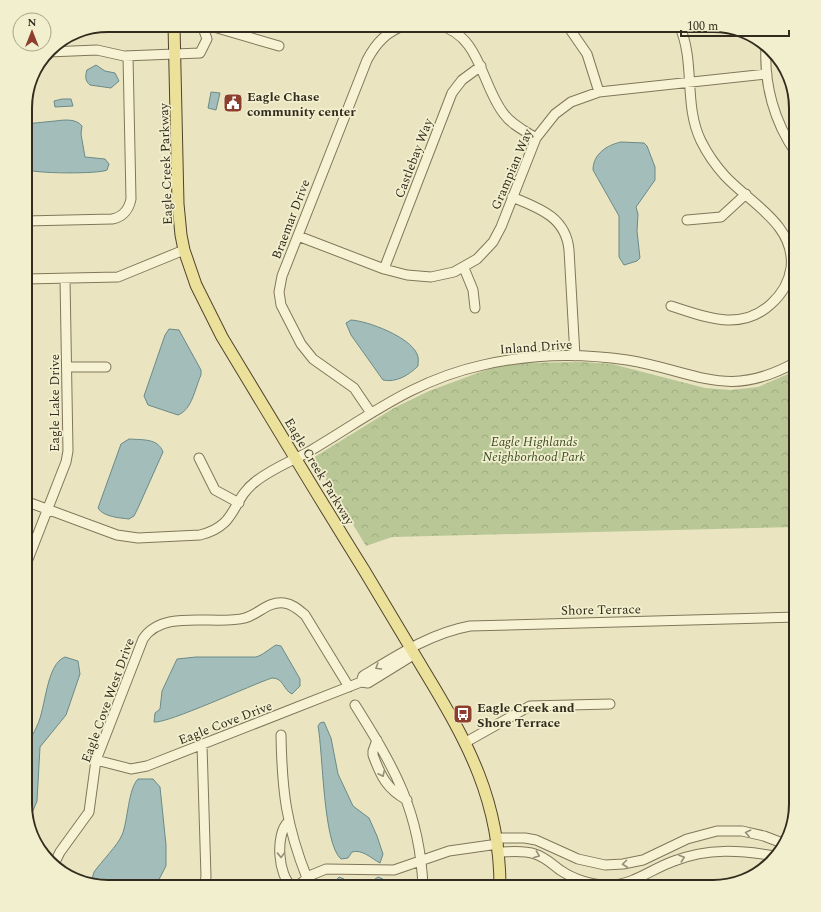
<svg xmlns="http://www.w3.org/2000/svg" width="821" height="912" font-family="Spectral,serif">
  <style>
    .forest { fill: url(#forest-crowns) }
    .water { fill: #a3bdba; stroke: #6b8a88 }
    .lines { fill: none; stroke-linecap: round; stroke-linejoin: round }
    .minor-casing { stroke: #82765a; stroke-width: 11 }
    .major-casing { stroke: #50442e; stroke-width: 13 }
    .minor { stroke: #f6f2d3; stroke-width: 9 }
    .major { stroke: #ece19a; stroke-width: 11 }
    .oneway { stroke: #948e78 }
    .labels { text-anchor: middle; stroke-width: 3.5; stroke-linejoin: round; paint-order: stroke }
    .poi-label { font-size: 13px; font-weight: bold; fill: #332b1d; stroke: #f2efcf; text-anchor: start }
    .street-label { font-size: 13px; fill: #332b1d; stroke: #f2efcf }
    .park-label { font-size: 13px; font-style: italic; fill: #3c4e25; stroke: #f2efcf }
    .rim { fill: none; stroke: #332b1d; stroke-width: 2 }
  </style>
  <defs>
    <pattern id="forest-crowns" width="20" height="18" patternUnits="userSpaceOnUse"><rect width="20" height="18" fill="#b8c795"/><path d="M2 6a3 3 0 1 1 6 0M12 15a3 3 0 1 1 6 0" fill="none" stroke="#9fab80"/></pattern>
  </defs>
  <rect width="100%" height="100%" fill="#eae5c0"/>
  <path class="forest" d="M31 82V117H25V102Z
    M583 362 612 364 705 388 731 390 758 387 795 371 796 527 392 537 366 546 313 458 394 408 429 391 491 368 521 363Z"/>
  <path class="water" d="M96 65 105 71 115 73 119 81 111 88 90 85C85 81 85 76 87 70Z
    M211 92 220 93 216 110 208 108Z
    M62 99H71L73 106 55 107 54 101Z
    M55 121C63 120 76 118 82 126L81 134 85 157 105 159 109 164 107 170C100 174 33 174 25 169V124Z
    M621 142 644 143 647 146 655 167V180L636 207 638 214 637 231 640 258 637 261 624 265 619 257V216L593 170C593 154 607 145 621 142Z
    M351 320C368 321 410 337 417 354 419 357 418 363 418 366 409 375 396 383 383 380L351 335 346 323Z
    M169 329 179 330 201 370V375C195 388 192 410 178 415L148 405 144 396 165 335Z
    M129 439C142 440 158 438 163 452L138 508 134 516 129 519C121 518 103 517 98 508L121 444Z
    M276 645 281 646 300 679V686L292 694C283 690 284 678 272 678 253 684 167 724 154 722L155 713 160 709 162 691 177 659 196 657H256C263 655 269 649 276 645Z
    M65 657 78 661 80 674 66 715 40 747 37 801 30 818C24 802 22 765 26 748 28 740 34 734 37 726 46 708 46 664 65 657Z
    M324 722 331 738 338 774 353 806 369 818 377 836 383 854 380 863C371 858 362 849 352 852L348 858 341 859C323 844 323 752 318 726L320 723Z
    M138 779H153L160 787 166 845V866L155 887H107L93 884 92 879 94 872C101 862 118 845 122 835 128 821 128 789 138 779Z
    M339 877 344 879 347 887H334V882Z
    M378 877 383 879 384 887H369V883Z"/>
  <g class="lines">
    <defs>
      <path id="minor" d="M207 25 279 46
        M438 25C481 35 481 85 504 114 512 125 525 131 536 138
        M567 25 587 54 599 92
        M766 47C764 84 774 122 796 153
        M48 52 97 50 124 56 200 53 207 39 202 25
        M512 197C539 208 566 217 569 250L575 356
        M687 220 721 217 746 194
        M25 221 112 219C123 217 129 209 131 199L128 56
        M298 236 384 269 407 275 431 277 454 272 477 259 493 242 501 227 536 138 555 114 571 102 599 92 767 74
        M464 268 473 290 475 308
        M384 269 452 93 462 80 481 66
        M25 279 118 277 184 250
        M671 306C705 317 741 332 771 304 781 295 789 282 791 268 796 225 750 203 725 176 715 165 707 153 701 141 683 104 696 62 679 25
        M67 367H106
        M371 413 354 388 313 359 301 344 281 305 279 292 282 276 367 60C376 43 387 31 406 25
        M199 458 215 490 239 503
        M25 501 117 535 138 538 200 535C238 526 231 500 255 482 271 469 292 461 310 451 369 416 414 380 483 365 530 354 580 353 627 360 696 371 727 401 796 362
        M25 567 66 462 68 451 65 279
        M361 682 363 676C396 656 431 633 470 626L796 617
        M355 705C394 767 420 811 423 887
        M281 735C282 791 286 825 307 878
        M377 740 373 751V755C381 777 387 789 407 800
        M466 742 530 706 610 704
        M202 745 206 877 204 887
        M96 760 131 769 147 766 361 682 368 683 415 654
        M288 822C275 835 278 875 292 887
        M497 838H525L536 840 578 859 605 865 623 864 643 860 687 839 717 831H742L764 836 785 844
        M499 852C510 852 523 850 535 854 545 857 552 864 560 870 575 880 592 885 609 885 634 885 651 869 674 861 708 848 740 850 775 856
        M54 864 60 852 89 812 96 760 143 639C163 608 215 626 245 618 259 614 268 601 284 603 293 604 299 610 305 615L349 687
        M297 887 309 876 326 869 394 870 449 851 498 844"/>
      <path id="major" d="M174 25 178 204 181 235 184 250 196 285 222 337C269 415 316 493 364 570 384 604 405 638 425 672 468 743 500 801 500 887"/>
    </defs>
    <use href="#minor" class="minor-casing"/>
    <use href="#major" class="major-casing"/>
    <use href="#minor" class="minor"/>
    <use href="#major" class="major"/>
  </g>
  <defs><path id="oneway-chevron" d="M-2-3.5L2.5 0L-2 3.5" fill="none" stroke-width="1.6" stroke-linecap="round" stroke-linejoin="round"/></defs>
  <g class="oneway">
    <use href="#oneway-chevron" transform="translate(378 667) rotate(149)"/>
    <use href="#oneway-chevron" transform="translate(382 774) rotate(64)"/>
    <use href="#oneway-chevron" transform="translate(748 833) rotate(-168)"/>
    <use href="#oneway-chevron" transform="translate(281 855) rotate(88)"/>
    <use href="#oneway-chevron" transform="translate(537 855) rotate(21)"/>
    <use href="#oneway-chevron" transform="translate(682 858) rotate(-19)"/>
    <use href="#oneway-chevron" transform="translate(625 864) rotate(173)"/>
  </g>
  <defs>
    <symbol id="civic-square" viewBox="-11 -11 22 22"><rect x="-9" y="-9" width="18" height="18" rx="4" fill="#8d3f2e" stroke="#f2efcf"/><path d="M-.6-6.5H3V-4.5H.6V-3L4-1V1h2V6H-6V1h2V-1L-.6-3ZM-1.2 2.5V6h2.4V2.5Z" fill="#fff"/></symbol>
    <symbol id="bus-square" viewBox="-11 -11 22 22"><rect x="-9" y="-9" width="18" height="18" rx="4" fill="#8d3f2e" stroke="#f2efcf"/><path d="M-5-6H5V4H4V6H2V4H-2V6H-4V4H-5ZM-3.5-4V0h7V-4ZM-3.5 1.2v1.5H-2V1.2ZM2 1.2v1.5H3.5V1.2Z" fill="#fff"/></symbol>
  </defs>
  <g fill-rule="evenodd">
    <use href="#civic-square" x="222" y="92" width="22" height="22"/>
    <use href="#bus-square" x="452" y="703" width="22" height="22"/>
  </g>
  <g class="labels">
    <g class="poi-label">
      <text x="247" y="101">Eagle Chase<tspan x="247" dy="15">community center</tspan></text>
      <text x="477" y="712">Eagle Creek and<tspan x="477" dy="15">Shore Terrace</tspan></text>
    </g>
    <g class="street-label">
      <text transform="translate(413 158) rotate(-69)" y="5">Castlebay Way</text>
      <text transform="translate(165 164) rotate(-92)" y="5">Eagle Creek Parkway</text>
      <text transform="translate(511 169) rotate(-67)" y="5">Grampian Way</text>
      <text transform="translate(290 219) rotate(-69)" y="5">Braemar Drive</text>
      <text transform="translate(536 346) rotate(-4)" y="5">Inland Drive</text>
      <text transform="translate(54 403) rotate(-90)" y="5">Eagle Lake Drive</text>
      <text transform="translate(320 471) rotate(59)" y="5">Eagle Creek Parkway</text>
      <text transform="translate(601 609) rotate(-1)" y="5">Shore Terrace</text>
      <text transform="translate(107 700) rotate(-70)" y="5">Eagle Cove West Drive</text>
      <text transform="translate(225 722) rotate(-21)" y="5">Eagle Cove Drive</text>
    </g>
    <g class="park-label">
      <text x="534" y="446">Eagle Highlands<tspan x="534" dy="15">Neighborhood Park</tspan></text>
    </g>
  </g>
  <path d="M0 0H821V912H0ZM108 32H713A76 76 0 0 1 789 108V804A76 76 0 0 1 713 880H108A76 76 0 0 1 32 804V108A76 76 0 0 1 108 32Z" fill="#f2efcf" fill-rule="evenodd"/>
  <path class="rim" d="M108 32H713A76 76 0 0 1 789 108V804A76 76 0 0 1 713 880H108A76 76 0 0 1 32 804V108A76 76 0 0 1 108 32Z"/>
  <g transform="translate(32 32)"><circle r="19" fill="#f2efcf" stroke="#a6a188"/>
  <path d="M0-3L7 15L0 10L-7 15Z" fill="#8d3f2e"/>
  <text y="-6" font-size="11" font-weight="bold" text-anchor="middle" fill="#332b1d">N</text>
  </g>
  <path d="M681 30v6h108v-6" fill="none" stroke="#332b1d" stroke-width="2"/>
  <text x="687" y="30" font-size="12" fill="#332b1d" stroke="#f2efcf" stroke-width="3" paint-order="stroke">100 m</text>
</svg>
